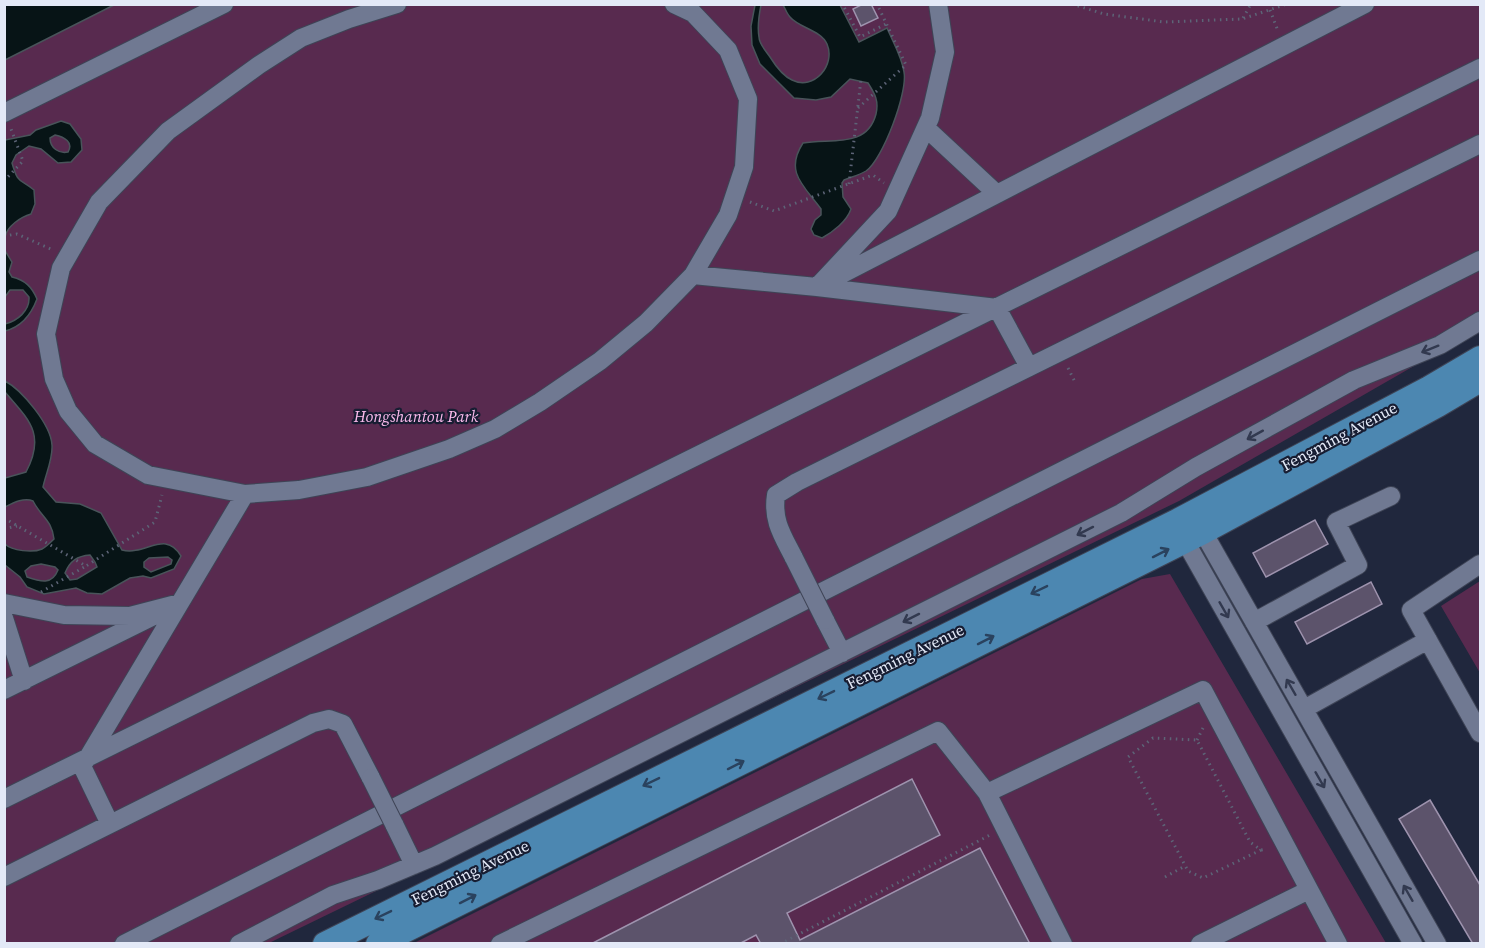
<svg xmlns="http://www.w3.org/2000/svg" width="1485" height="948" font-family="'Source Serif 4',serif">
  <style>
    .green { fill: #582a4f }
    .water { fill: #071416; stroke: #49545a; stroke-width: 1.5; fill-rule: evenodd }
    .building { fill: #5c536b; stroke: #9e93ae; stroke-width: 1.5 }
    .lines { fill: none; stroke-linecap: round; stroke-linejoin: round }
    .minor-casing { stroke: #3e4456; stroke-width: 20 }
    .major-casing { stroke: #3e4456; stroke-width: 26 }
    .path { stroke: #5d6477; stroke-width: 3; stroke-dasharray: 1.5 4.5; stroke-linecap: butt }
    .minor { stroke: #707992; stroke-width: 18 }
    .major { stroke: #4c87b1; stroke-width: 24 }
    .minor-bridge-casing { stroke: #3e4456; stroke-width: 20; stroke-linecap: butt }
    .minor-bridge { stroke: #707992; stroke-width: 18 }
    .oneway { stroke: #32394f }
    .oneway2 { stroke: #2a425e }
    .labels { text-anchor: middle; stroke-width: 4.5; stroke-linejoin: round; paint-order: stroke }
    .park-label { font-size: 16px; font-style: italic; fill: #fbbaec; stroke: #171d32 }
    .street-label { font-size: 16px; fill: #e3e9f7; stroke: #171d32 }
  </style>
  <rect width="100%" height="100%" fill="#20273d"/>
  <path class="green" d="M114 4 1480 5V328L1179 501 269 943H5V60Z
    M1170 574 1386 943 412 944 1142 579Z
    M1480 581V673L1441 606Z"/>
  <path class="water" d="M5 4H114V5L5 60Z
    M755 5H761C759 15 757 26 759 37 759 44 766 51 770 57 775 65 783 76 792 80 814 91 836 65 827 44 821 30 799 28 790 17 787 14 785 8 783 5H840L859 42 887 28C893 42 902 57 904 72 908 92 883 159 866 171 860 175 851 177 844 180L842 183 843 197 851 209C847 221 833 232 822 238L814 235 811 229 815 220 821 215V209C804 186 784 172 803 143 830 138 867 149 876 114 879 101 875 94 868 83L850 79 831 97 816 100 794 98 760 64 752 45 751 26Z
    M61 121 70 124 81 139 82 150 71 162 58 163 41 149 29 146 16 155 12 163C18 184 19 178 34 190L35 204 31 214C21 217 7 226 5 237V140L30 135 36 130ZM55 135C64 137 74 142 68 152 59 154 50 148 50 138Z
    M4 249 12 262 9 272 12 277C25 280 32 287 37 299 31 315 21 327 5 331V324C17 321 30 311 29 297L23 290H10L5 297Z
    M5 381C22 390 51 425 52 445 53 459 46 473 43 487L56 502 80 504 101 513 122 550C146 556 165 529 181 556L174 569 151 578 143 576 130 578 102 594 87 593 76 588 44 594 27 587 20 577 5 565V544C12 551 33 553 42 549 46 547 51 542 54 539 52 520 41 517 33 501 24 497 13 503 5 507V478L26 472C46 434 29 420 5 392ZM90 555 95 562 97 567 77 579 70 580 65 573C70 561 77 556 90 555ZM168 557 172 560 171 564 151 572 144 567V562L149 558ZM41 564 55 567 58 570C52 585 41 582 27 577L25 571 31 566Z"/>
  <path class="building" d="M863 4H871L878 18 861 26 853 9Z
    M1315 520 1328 544 1266 577 1253 553Z
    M1371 582 1382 604 1307 644 1295 622Z
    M912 779 940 835 787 913 800 940 980 848 1030 944H761L756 935 739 944H591Z
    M1430 800 1480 885V944H1473L1399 819Z"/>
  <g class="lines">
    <defs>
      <path id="minor" d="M397 4 349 19 301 38 259 65 168 131 99 202 61 268 46 334 54 379 68 411 95 444 148 475 245 494 299 490 367 477 449 449 495 429 540 402 600 361 646 323 693 275 728 215 744 167 748 99 728 50 693 13 674 4
        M4 113 224 4
        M926 128 997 194
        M693 275 817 287 888 211 930 118 945 52 938 4
        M1029 367 997 308 817 287 1365 4
        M1198 523 1437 944
        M1180 532 1413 944
        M794 558C783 536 772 521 776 495L797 482 1480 144
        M1480 564 1411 610 1480 733
        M4 603 64 615 130 616 180 603 245 494
        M4 618 24 681
        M825 620 842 653
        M1254 622 1358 565 1336 522 1391 496
        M4 690 180 603 87 759
        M1304 709 1428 640
        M80 762 110 824
        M987 793 1203 690 1338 944
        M4 799 1480 68
        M394 824 414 865
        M4 877 313 723 329 719 343 724 371 778
        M124 944 1480 260
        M239 944 333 895 378 880 435 856 1121 513 1196 467 1354 380 1440 345 1480 321
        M500 944 938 731 987 793 1063 944
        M1200 944 1309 890"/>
      <path id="major" d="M325 944 1175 522 1429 388 1480 358
        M378 944 1203 532 1438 405 1480 380"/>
    </defs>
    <use href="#minor" class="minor-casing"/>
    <use href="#major" class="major-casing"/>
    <path class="path" d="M848 4 844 7 860 37 886 24
      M1072 4 1104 14 1164 22 1242 19 1287 4
      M1270 10 1278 31
      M1243 18 1251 4
      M858 108 906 65 877 4
      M4 181 23 161 11 129
      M849 184 861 79
      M750 202 774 211 873 175 884 183
      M4 236 17 234 53 250
      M1068 368 1075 382
      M4 518 86 566 155 522 162 495
      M4 529 17 526
      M41 592 86 566
      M1197 740 1203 728
      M1261 850 1203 878 1188 871 1128 757 1153 738 1197 740 1250 842 1261 850 1267 849
      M1165 877 1185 866
      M780 944 990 835"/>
    <use href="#minor" class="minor"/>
    <use href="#major" class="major"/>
    <defs>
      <path id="minor-bridge" d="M794 558 825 620
        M371 778 394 824"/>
    </defs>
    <use href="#minor-bridge" class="minor-bridge-casing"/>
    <use href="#minor-bridge" class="minor-bridge"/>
  </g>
  <defs><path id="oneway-shaft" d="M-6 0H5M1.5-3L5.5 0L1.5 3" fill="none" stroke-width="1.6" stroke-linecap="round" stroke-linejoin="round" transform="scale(1.5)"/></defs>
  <g class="oneway">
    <use href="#oneway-shaft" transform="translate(1430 349) rotate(158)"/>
    <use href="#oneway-shaft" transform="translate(1255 435) rotate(151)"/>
    <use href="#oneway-shaft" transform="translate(1085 531) rotate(153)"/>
    <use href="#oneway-shaft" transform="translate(1224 610) rotate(60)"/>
    <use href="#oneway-shaft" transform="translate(911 618) rotate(153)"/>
    <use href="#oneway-shaft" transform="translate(1291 687) rotate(-120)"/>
    <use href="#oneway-shaft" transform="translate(1320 780) rotate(60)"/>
    <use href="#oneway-shaft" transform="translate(1408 893) rotate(-120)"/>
  </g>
  <g class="oneway2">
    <use href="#oneway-shaft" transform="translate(1161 553) rotate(-27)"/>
    <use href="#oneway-shaft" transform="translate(1039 590) rotate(154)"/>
    <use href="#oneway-shaft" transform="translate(986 640) rotate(-27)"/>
    <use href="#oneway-shaft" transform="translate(826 695) rotate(154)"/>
    <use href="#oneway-shaft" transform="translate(736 765) rotate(-27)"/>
    <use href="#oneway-shaft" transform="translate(651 782) rotate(154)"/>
    <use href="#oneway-shaft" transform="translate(468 899) rotate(-27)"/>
    <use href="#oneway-shaft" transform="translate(383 915) rotate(154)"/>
  </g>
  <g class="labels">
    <g class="park-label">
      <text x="416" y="422">Hongshantou Park</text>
    </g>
    <g class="street-label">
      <text transform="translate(1339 436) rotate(-28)" y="6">Fengming Avenue</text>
      <text transform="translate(905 656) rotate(-26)" y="6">Fengming Avenue</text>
      <text transform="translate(470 872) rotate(-26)" y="6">Fengming Avenue</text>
    </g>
  </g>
  <rect width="1485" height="948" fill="none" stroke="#e3e9f7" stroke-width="12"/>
</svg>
